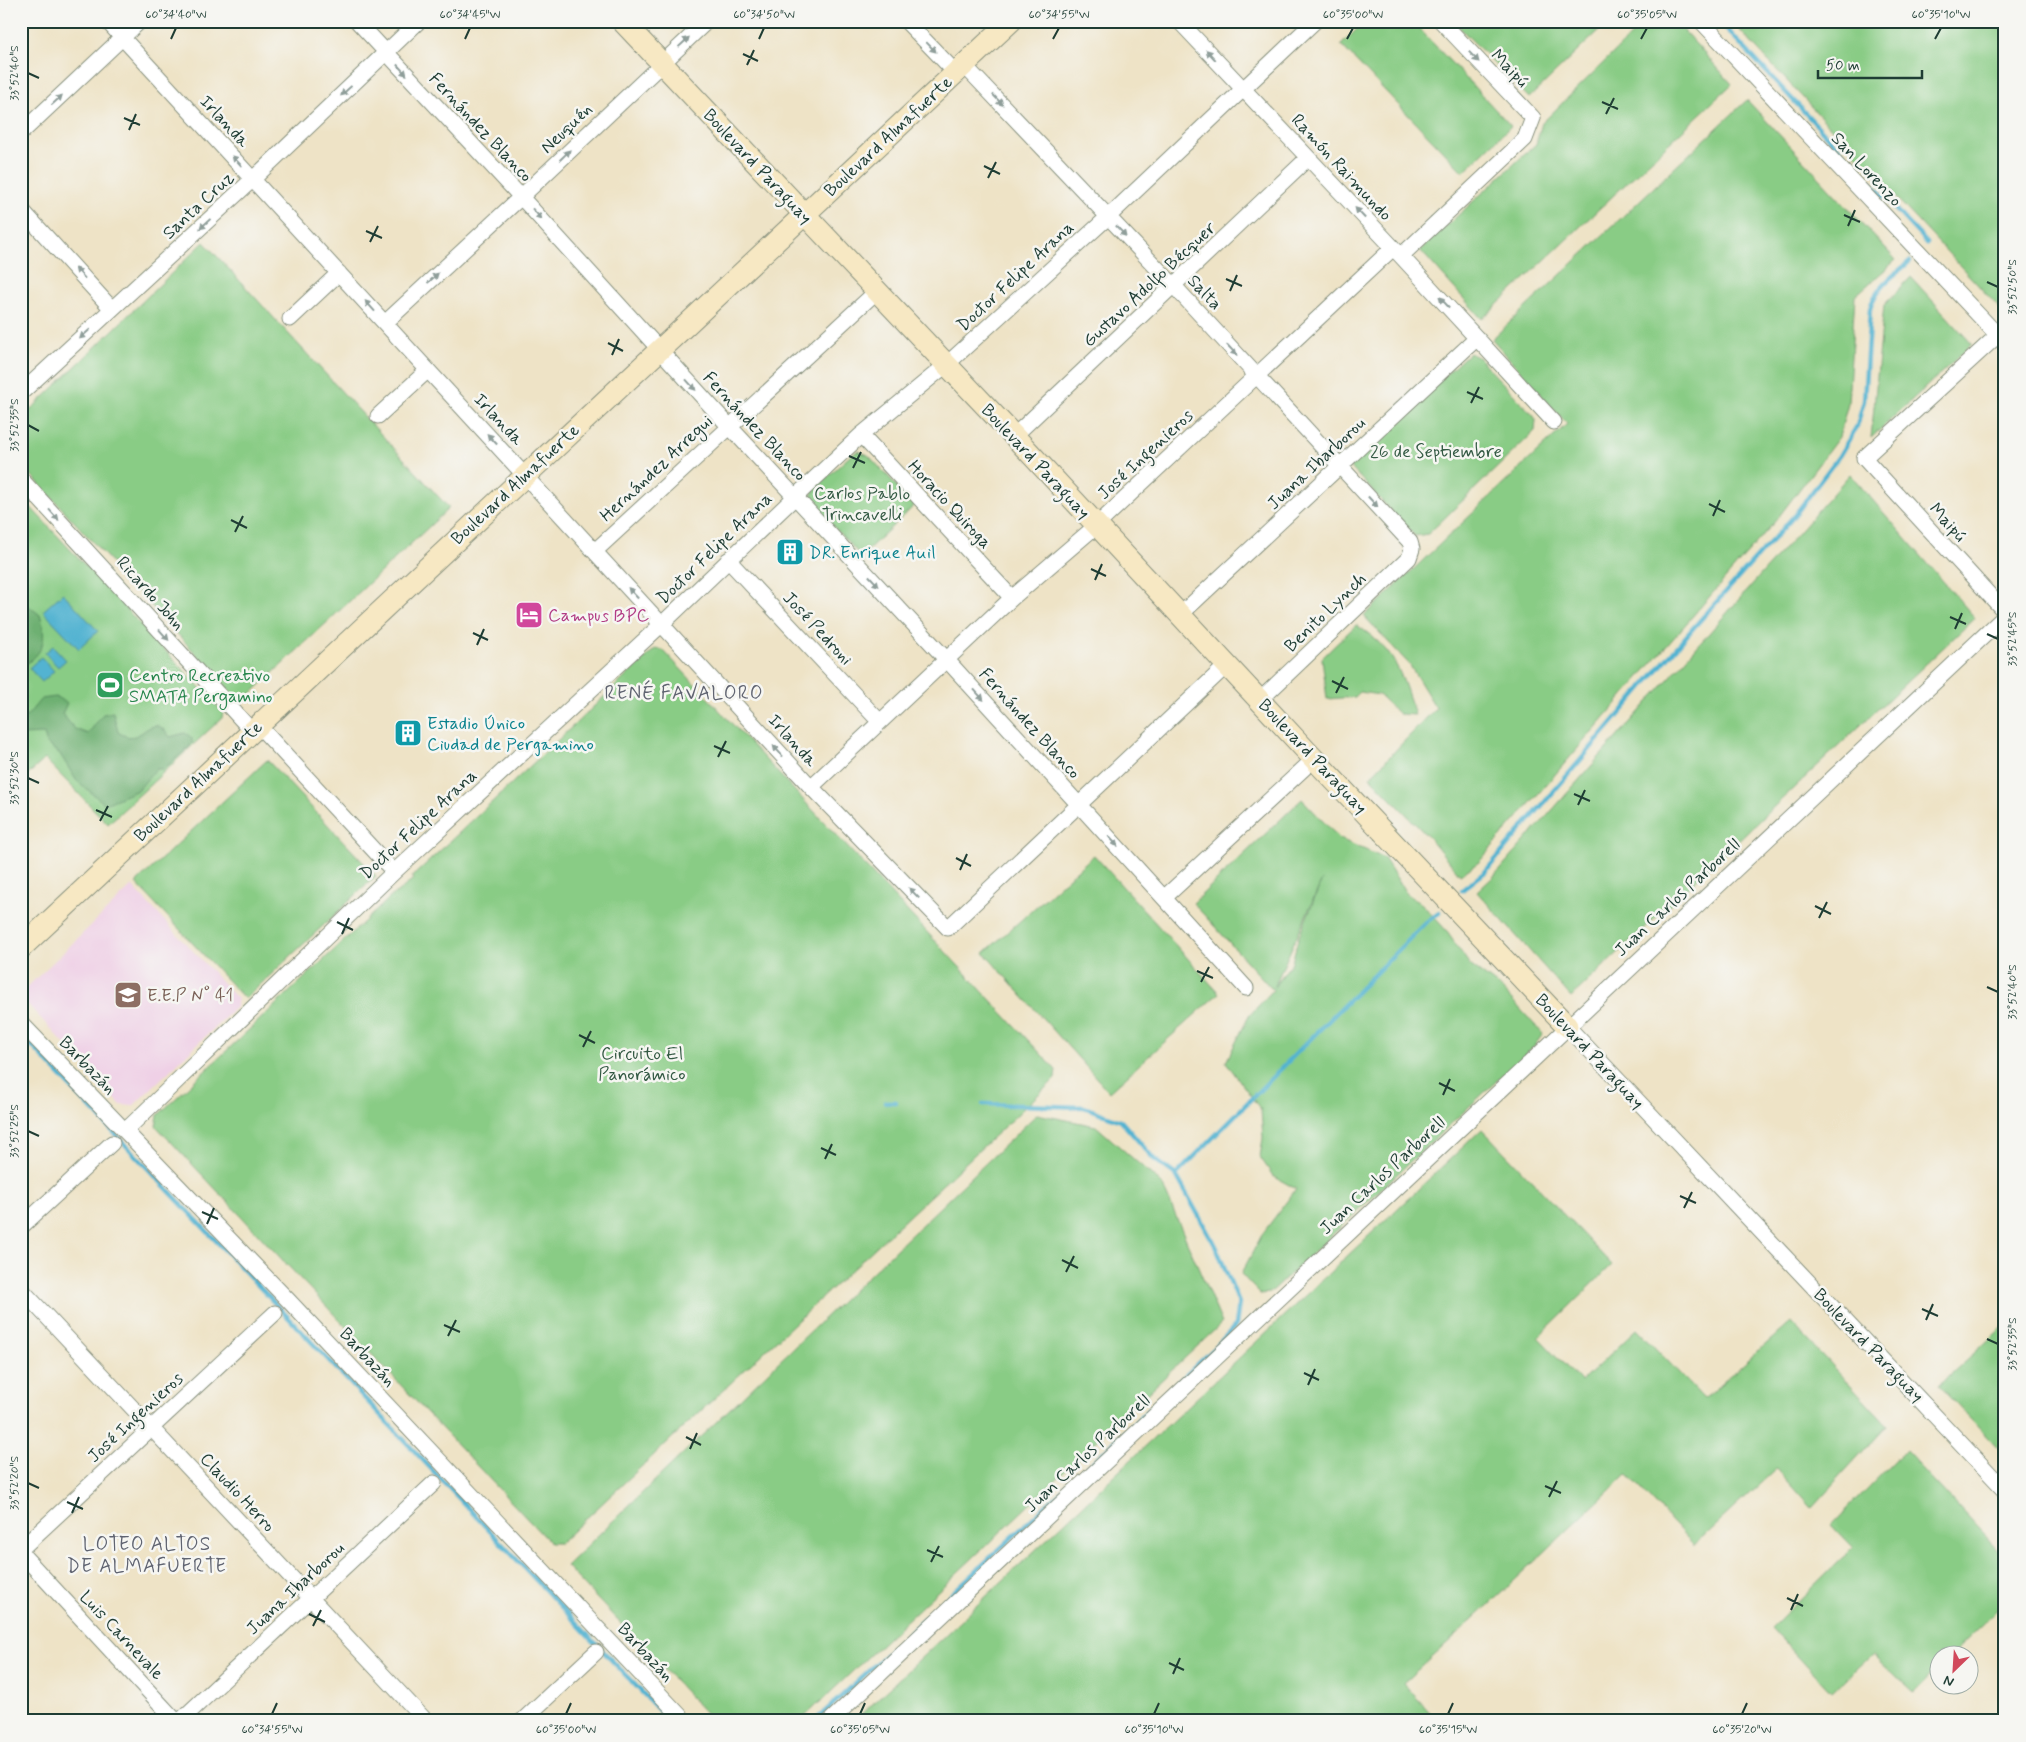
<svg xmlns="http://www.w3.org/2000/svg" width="2026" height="1742" font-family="Mynerve,sans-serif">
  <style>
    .built { fill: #efd0e6 }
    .green { fill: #89cc85; stroke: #54845c; fill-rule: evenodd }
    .forest { fill: #6eb072; stroke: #467653 }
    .water { fill: #52b3d1; stroke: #387882 }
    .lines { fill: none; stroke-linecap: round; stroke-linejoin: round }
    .stream { stroke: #52b3d1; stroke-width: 4.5 }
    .street-casing { stroke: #86907d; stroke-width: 17 }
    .secondary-casing { stroke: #86907d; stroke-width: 23 }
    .street { stroke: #fff; stroke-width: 15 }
    .secondary { stroke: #f7e8c3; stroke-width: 21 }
    .oneway { fill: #8f9e9a }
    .ticks { fill: none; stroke: #1f3d34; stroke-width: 2 }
    .labels { text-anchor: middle; stroke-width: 5; stroke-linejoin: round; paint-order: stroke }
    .street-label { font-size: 18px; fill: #1f3d34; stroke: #f6f6f2 }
    .park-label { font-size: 18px; fill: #345a44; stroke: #f6f6f2 }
    .culture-label { font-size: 18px; fill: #0d838f; stroke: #f6f6f2; text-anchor: start }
    .hotel-label { font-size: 18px; fill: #b23c85; stroke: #f6f6f2; text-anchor: start }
    .leisure-label { font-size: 18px; fill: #27864d; stroke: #f6f6f2; text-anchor: start }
    .education-label { font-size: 18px; fill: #785e54; stroke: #f6f6f2; text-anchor: start }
    .neighbourhood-label { font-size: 19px; letter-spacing: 1px; fill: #606471; stroke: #f6f6f2 }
    .neatline { fill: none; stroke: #1f3d34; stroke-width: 2 }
    .ticks-label { font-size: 12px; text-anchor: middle; fill: #1f3d34 }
  </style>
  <rect width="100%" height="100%" fill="#f6f6f2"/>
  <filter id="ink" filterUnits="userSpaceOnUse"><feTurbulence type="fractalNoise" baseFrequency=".02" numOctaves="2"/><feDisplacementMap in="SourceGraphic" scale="10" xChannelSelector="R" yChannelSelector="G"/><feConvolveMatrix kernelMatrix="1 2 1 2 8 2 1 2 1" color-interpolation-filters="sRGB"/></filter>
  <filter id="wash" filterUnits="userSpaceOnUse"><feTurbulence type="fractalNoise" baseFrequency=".0096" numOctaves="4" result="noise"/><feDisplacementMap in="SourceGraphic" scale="20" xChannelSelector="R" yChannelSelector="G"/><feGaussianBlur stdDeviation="1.12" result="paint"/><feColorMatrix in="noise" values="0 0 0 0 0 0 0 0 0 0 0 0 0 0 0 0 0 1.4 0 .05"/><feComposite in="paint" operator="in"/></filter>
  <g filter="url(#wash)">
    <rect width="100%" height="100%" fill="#eee3c6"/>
    <path class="built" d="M132 886 238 999 236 1007 133 1106 121 1105 21 997V993Z"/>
    <path class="green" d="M1365 21H1412L1511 126 1463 172 1341 45Z
      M1453 21H1609L1529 98Z
      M1646 21H1675L1732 84 1482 319 1420 250 1536 144 1542 123Z
      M1731 21H2005V314Z
      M1747 100 1896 260 1855 296 1848 403 1839 437 1777 519 1479 862 1460 875 1433 842 1370 777 1436 708 1409 664 1364 616 1567 424 1492 339Z
      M204 242 449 508 241 703 21 464V419Z
      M1911 277 1972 344 1871 438 1884 305Z
      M1469 353 1478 357 1533 415 1536 420 1535 431 1428 534 1415 536 1351 468 1350 463Z
      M858 451 868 455 915 505 861 556 814 506 810 499 814 489 851 455Z
      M1850 474 1975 618 1571 997 1477 892 1493 877Z
      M21 497 223 712 222 718 108 824 45 759 21 781Z
      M1356 625C1396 650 1401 673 1415 715L1399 714 1379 695 1360 692 1355 697 1327 699 1322 658Z
      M655 649 663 650 1056 1070 1055 1079 560 1543H550L156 1126 158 1115 396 892 397 893 413 879 412 877Z
      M267 760 376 876 245 999 136 883Z
      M1302 799 1340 839 1384 858 1406 893 1422 904 1445 929 1470 965 1502 989 1543 1034 1534 1046 1270 1293 1260 1294 1241 1274 1263 1233 1296 1189 1273 1176 1260 1157 1263 1138 1261 1110 1226 1062 1249 1016 1273 990 1193 903ZM1322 880 1298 939 1292 962 1274 987Z
      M1094 855 1219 993 1109 1092 984 953Z
      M1037 1114 1096 1126 1162 1184 1222 1323 800 1721H713L566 1566Z
      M1482 1129 1612 1265 1538 1337 1581 1382 1637 1329 1704 1399 1791 1322 1887 1425 1811 1508 1776 1469 1694 1545 1627 1474 1477 1616 1403 1683 1438 1721H854Z
      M2005 1325V1455L1939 1385Z
      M1905 1450 2005 1557V1602L1951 1654H1938V1667L1913 1693 1872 1654 1831 1692 1771 1628 1853 1547 1832 1525Z"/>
    <path class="forest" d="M21 600 40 615C46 637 46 650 26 664H21Z
      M56 697 67 703 62 714 75 729 88 734 103 714 113 712 118 732C140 748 147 717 162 728 165 730 168 734 170 737L185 733 192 738V744L164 769H156L138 790 105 804 76 780 60 754 47 744 44 734 21 735V717L27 716 41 699Z"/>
    <path class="water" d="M63 593 98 631 79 649 43 611Z
      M53 646 66 660 58 667 45 653Z
      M41 657 54 671 42 682 29 668Z"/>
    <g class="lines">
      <path class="stream" d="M1719 21 1927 243
        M1462 890 1485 872 1694 627 1794 516 1839 456 1857 426 1864 401 1870 309C1875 287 1894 276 1910 261
        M21 1034 669 1721
        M885 1102H896
        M983 1104 1084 1107 1121 1121 1154 1159 1176 1175 1426 922 1439 913
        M815 1721 1212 1351 1236 1325 1239 1303 1216 1247 1176 1175"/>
    </g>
  </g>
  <g filter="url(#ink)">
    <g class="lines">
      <defs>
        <path id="street" d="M107 21 811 787 948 928 1227 665
          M357 21 521 197 729 426 946 659 1246 988
          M906 21 956 73
          M1179 21 1401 256 1554 422
          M1701 21 2005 343
          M964 65 1174 286 1410 542 1412 549 1409 558 1260 700
          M21 133 140 21
          M21 209 112 309
          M1401 256 1525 139 1533 118 1441 21
          M290 319 339 273
          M385 323 521 197 707 21
          M1998 335 1864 458 2005 612
          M21 393 253 179 419 21
          M378 416 428 370
          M861 435 1012 598
          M1014 436 1308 158
          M21 479 252 731
          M595 551 876 292
          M728 560 880 722
          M1180 615 1477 338
          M258 725 394 872
          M811 787 1012 598 1096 526 1393 248
          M1165 897 1314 759
          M21 1023 288 1300 685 1721
          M1567 1026 2005 1490
          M125 1131 394 872 662 624 795 497 861 435 946 365 1108 217 1315 21
          M21 1227 112 1143
          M21 1289 426 1721
          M21 1549 275 1313
          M21 1553 176 1721
          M180 1721 434 1483
          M522 1721 596 1652
          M830 1721 2005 616"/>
        <path id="secondary" d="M622 21 1014 436 1314 759 1567 1026
          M21 948 1011 21"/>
      </defs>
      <use href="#street" class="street-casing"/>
      <use href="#secondary" class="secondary-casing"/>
      <use href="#street" class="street"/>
      <use href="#secondary" class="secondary"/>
    </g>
    <defs><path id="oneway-solid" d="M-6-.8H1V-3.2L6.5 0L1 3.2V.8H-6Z" transform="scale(1.25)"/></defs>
    <g class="oneway">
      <use href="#oneway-solid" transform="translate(684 42) rotate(-43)"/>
      <use href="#oneway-solid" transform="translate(931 47) rotate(46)"/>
      <use href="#oneway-solid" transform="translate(1211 55) rotate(-133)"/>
      <use href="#oneway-solid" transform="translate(1474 57) rotate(46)"/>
      <use href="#oneway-solid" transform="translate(402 70) rotate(47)"/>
      <use href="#oneway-solid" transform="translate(346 91) rotate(137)"/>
      <use href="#oneway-solid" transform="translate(57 100) rotate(-43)"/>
      <use href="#oneway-solid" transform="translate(998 100) rotate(47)"/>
      <use href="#oneway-solid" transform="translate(565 155) rotate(-44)"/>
      <use href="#oneway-solid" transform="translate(237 161) rotate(-133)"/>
      <use href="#oneway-solid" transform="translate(1360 213) rotate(-133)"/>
      <use href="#oneway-solid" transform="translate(537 214) rotate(48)"/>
      <use href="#oneway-solid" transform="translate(205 224) rotate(137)"/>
      <use href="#oneway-solid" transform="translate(1121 231) rotate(47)"/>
      <use href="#oneway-solid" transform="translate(80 273) rotate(-132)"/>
      <use href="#oneway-solid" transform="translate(433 278) rotate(-43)"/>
      <use href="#oneway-solid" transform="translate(1444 302) rotate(-133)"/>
      <use href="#oneway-solid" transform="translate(370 306) rotate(-132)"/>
      <use href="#oneway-solid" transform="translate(85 334) rotate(138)"/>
      <use href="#oneway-solid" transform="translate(1232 350) rotate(47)"/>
      <use href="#oneway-solid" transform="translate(691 385) rotate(48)"/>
      <use href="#oneway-solid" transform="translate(492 439) rotate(-133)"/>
      <use href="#oneway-solid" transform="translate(1373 502) rotate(47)"/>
      <use href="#oneway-solid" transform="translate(54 515) rotate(48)"/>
      <use href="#oneway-solid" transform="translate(874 581) rotate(47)"/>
      <use href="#oneway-solid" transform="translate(633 593) rotate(-133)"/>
      <use href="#oneway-solid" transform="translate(164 635) rotate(48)"/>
      <use href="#oneway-solid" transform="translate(979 695) rotate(48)"/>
      <use href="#oneway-solid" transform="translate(778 751) rotate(-132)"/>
      <use href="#oneway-solid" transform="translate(1113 841) rotate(47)"/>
      <use href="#oneway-solid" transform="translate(914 893) rotate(-134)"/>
    </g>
  </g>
  <path class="ticks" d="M171 39 176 28M465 39 470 28M759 39 764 28M1053 39 1059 28M1347 39 1353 28M1641 39 1647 28M1935 39 1941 28M743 54 758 61M747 65 754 50M28 73 39 78M1602 102 1618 109M1606 114 1614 98M124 118 140 125M129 130 136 114M984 166 1000 174M988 178 996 162M1844 215 1860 222M1848 226 1855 210M366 231 382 238M370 242 378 226M1226 279 1242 286M1987 282 1998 287M1230 291 1237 275M608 343 623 351M612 355 619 339M1467 392 1483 399M1471 403 1479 387M28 425 39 431M849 456 865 463M853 468 861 452M1709 504 1725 512M1713 516 1720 500M231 520 247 528M235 532 243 516M1091 569 1106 576M1095 580 1102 564M1950 617 1966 624M1955 629 1962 613M473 633 488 640M1987 634 1998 639M477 645 484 629M1332 681 1348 689M1336 693 1344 677M714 746 730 753M718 757 726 741M28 778 39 783M1574 794 1590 801M1578 805 1585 790M96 810 112 817M100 821 108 806M956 858 971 866M960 870 967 854M1815 906 1831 914M1819 918 1827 902M337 922 353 930M342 934 349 918M1197 971 1213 978M1201 982 1209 967M1987 987 1998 992M579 1035 595 1043M583 1047 591 1031M1439 1083 1455 1091M1443 1095 1450 1079M28 1131 39 1136M821 1148 836 1155M825 1159 832 1144M1680 1196 1696 1203M1684 1208 1692 1192M202 1212 218 1219M207 1224 214 1208M1062 1260 1078 1268M1066 1272 1074 1256M1922 1309 1938 1316M1926 1320 1933 1304M444 1325 460 1332M448 1336 456 1320M1987 1339 1998 1344M1304 1373 1319 1380M1308 1385 1315 1369M686 1437 701 1445M690 1449 697 1433M28 1483 39 1488M1545 1486 1561 1493M1549 1497 1557 1481M67 1502 83 1509M72 1513 79 1497M927 1550 943 1557M931 1562 939 1546M1787 1598 1803 1606M1791 1610 1798 1594M309 1614 325 1622M313 1626 321 1610M1169 1663 1184 1670M1173 1674 1180 1658M272 1714 277 1703M566 1714 571 1703M860 1714 865 1703M1154 1714 1159 1703M1448 1714 1453 1703M1742 1714 1747 1703"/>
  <defs>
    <symbol id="building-square" viewBox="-11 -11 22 22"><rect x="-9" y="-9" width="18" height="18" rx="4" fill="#0f9aa8" stroke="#f6f6f2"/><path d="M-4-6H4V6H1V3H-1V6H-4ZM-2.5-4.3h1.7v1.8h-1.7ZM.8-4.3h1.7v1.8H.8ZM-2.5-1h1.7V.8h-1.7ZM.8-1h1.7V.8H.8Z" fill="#fff"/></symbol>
    <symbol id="hotel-square" viewBox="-11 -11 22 22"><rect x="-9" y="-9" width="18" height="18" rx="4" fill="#d1479c" stroke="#f6f6f2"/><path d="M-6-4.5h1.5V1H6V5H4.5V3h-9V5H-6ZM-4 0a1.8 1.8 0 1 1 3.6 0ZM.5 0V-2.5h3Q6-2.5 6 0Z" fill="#fff"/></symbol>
    <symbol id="stadium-square" viewBox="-11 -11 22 22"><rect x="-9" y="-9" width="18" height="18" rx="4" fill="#2e9e5b" stroke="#f6f6f2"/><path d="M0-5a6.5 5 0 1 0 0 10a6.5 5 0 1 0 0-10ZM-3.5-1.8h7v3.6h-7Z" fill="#fff"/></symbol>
    <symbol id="school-square" viewBox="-11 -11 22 22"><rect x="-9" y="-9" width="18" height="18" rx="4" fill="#8d6e63" stroke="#f6f6f2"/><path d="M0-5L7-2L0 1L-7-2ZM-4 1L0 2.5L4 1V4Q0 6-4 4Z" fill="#fff"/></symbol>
  </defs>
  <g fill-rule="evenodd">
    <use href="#building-square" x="774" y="536" width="32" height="32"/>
    <use href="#hotel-square" x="513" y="599" width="32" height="32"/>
    <use href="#stadium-square" x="94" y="669" width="32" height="32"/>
    <use href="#building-square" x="392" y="717" width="32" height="32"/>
    <use href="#school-square" x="112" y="979" width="32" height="32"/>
  </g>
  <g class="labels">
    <g class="street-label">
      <text transform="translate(1510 68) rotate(46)" y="6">Maipú</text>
      <text transform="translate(225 121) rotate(47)" y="6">Irlanda</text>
      <text transform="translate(481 127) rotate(47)" y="6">Fernández Blanco</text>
      <text transform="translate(566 128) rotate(-44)" y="6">Neuquén</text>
      <text transform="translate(888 136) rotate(-43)" y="6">Boulevard Almafuerte</text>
      <text transform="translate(758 166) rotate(47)" y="6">Boulevard Paraguay</text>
      <text transform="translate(1342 167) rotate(47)" y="6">Ramón Raimundo</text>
      <text transform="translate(1867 169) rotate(47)" y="6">San Lorenzo</text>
      <text transform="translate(198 205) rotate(-43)" y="6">Santa Cruz</text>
      <text transform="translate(1015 276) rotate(-43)" y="6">Doctor Felipe Arana</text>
      <text transform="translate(1149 284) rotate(-43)" y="6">Gustavo Adolfo Bécquer</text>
      <text transform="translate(1205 292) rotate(47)" y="6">Salta</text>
      <text transform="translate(499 419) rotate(47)" y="6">Irlanda</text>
      <text transform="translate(755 426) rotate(47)" y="6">Fernández Blanco</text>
      <text transform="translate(1145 454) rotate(-43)" y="6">José Ingenieros</text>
      <text transform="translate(1036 461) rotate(47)" y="6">Boulevard Paraguay</text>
      <text transform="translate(1316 463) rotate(-43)" y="6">Juana Ibarborou</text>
      <text transform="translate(656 468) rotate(-43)" y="6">Hernández Arregui</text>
      <text transform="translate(515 484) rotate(-43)" y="6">Boulevard Almafuerte</text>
      <text transform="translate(950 504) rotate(47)" y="6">Horacio Quiroga</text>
      <text transform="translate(1948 522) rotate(48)" y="6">Maipú</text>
      <text transform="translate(714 548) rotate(-44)" y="6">Doctor Felipe Arana</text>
      <text transform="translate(151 593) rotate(48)" y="6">Ricardo John</text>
      <text transform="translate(1325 612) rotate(-44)" y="6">Benito Lynch</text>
      <text transform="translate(818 628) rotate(47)" y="6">José Pedroni</text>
      <text transform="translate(1030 723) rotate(48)" y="6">Fernández Blanco</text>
      <text transform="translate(793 740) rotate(48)" y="6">Irlanda</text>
      <text transform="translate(1313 756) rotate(47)" y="6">Boulevard Paraguay</text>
      <text transform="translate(198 781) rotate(-43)" y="6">Boulevard Almafuerte</text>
      <text transform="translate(418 824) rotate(-43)" y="6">Doctor Felipe Arana</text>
      <text transform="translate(1677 897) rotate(-43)" y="6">Juan Carlos Parborell</text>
      <text transform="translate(1590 1051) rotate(47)" y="6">Boulevard Paraguay</text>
      <text transform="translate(88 1065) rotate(46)" y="6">Barbazán</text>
      <text transform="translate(1382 1175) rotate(-43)" y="6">Juan Carlos Parborell</text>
      <text transform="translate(1869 1345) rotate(46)" y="6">Boulevard Paraguay</text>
      <text transform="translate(368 1357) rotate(47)" y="6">Barbazán</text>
      <text transform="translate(135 1417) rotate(-43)" y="6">José Ingenieros</text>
      <text transform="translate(1087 1453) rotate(-43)" y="6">Juan Carlos Parborell</text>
      <text transform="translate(238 1492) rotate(47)" y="6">Claudio Herro</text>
      <text transform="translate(295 1588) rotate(-43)" y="6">Juana Ibarborou</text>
      <text transform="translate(122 1635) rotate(47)" y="6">Luis Carnevale</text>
      <text transform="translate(646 1652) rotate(47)" y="6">Barbazán</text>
    </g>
    <g class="park-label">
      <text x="1436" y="457">26 de Septiembre</text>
      <text x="862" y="499">Carlos Pablo<tspan x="862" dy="21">Trincavelli</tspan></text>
      <text x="642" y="1059">Circuito El<tspan x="642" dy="21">Panorámico</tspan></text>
    </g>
    <g class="culture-label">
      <text x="809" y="558">DR. Enrique Auil</text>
      <text x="427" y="729">Estadio Único<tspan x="427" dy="21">Ciudad de Pergamino</tspan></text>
    </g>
    <g class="hotel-label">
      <text x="548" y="621">Campus BPC</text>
    </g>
    <g class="leisure-label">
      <text x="129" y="681">Centro Recreativo<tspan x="129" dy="21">SMATA Pergamino</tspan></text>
    </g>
    <g class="education-label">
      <text x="147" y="1001">E.E.P N° 41</text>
    </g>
    <g class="neighbourhood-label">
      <text x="684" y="699">RENÉ FAVALORO</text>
      <text x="147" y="1550">LOTEO ALTOS<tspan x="147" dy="22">DE ALMAFUERTE</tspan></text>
    </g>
  </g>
  <rect width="2026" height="1742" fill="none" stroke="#f6f6f2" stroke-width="55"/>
  <g transform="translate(1954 1670) rotate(205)"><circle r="24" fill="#f6f6f2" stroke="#a0aca6"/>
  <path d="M0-4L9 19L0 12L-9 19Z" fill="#d1495b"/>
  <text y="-8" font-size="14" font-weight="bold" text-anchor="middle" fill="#1f3d34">N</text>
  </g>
  <path d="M1818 70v8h104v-8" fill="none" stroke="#1f3d34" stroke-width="2.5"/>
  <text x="1826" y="70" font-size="15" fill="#1f3d34" stroke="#f6f6f2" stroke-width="4" paint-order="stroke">50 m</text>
  <rect x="28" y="28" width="1970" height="1686" class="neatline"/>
  <g class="ticks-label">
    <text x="176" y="18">60°34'40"W</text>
    <text x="470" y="18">60°34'45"W</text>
    <text x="764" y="18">60°34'50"W</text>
    <text x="1059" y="18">60°34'55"W</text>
    <text x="1353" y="18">60°35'00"W</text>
    <text x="1647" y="18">60°35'05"W</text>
    <text x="1941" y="18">60°35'10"W</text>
    <text transform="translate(14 73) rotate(-90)" y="4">33°52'40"S</text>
    <text transform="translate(2012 287) rotate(-90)" y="4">33°52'50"S</text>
    <text transform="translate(14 425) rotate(-90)" y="4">33°52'35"S</text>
    <text transform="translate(2012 639) rotate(-90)" y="4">33°52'45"S</text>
    <text transform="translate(14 778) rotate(-90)" y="4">33°52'30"S</text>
    <text transform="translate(2012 992) rotate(-90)" y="4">33°52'40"S</text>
    <text transform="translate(14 1131) rotate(-90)" y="4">33°52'25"S</text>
    <text transform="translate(2012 1344) rotate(-90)" y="4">33°52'35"S</text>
    <text transform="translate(14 1483) rotate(-90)" y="4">33°52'20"S</text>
    <text x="272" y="1733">60°34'55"W</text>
    <text x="566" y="1733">60°35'00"W</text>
    <text x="860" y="1733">60°35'05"W</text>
    <text x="1154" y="1733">60°35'10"W</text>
    <text x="1448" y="1733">60°35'15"W</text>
    <text x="1742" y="1733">60°35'20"W</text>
  </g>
</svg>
